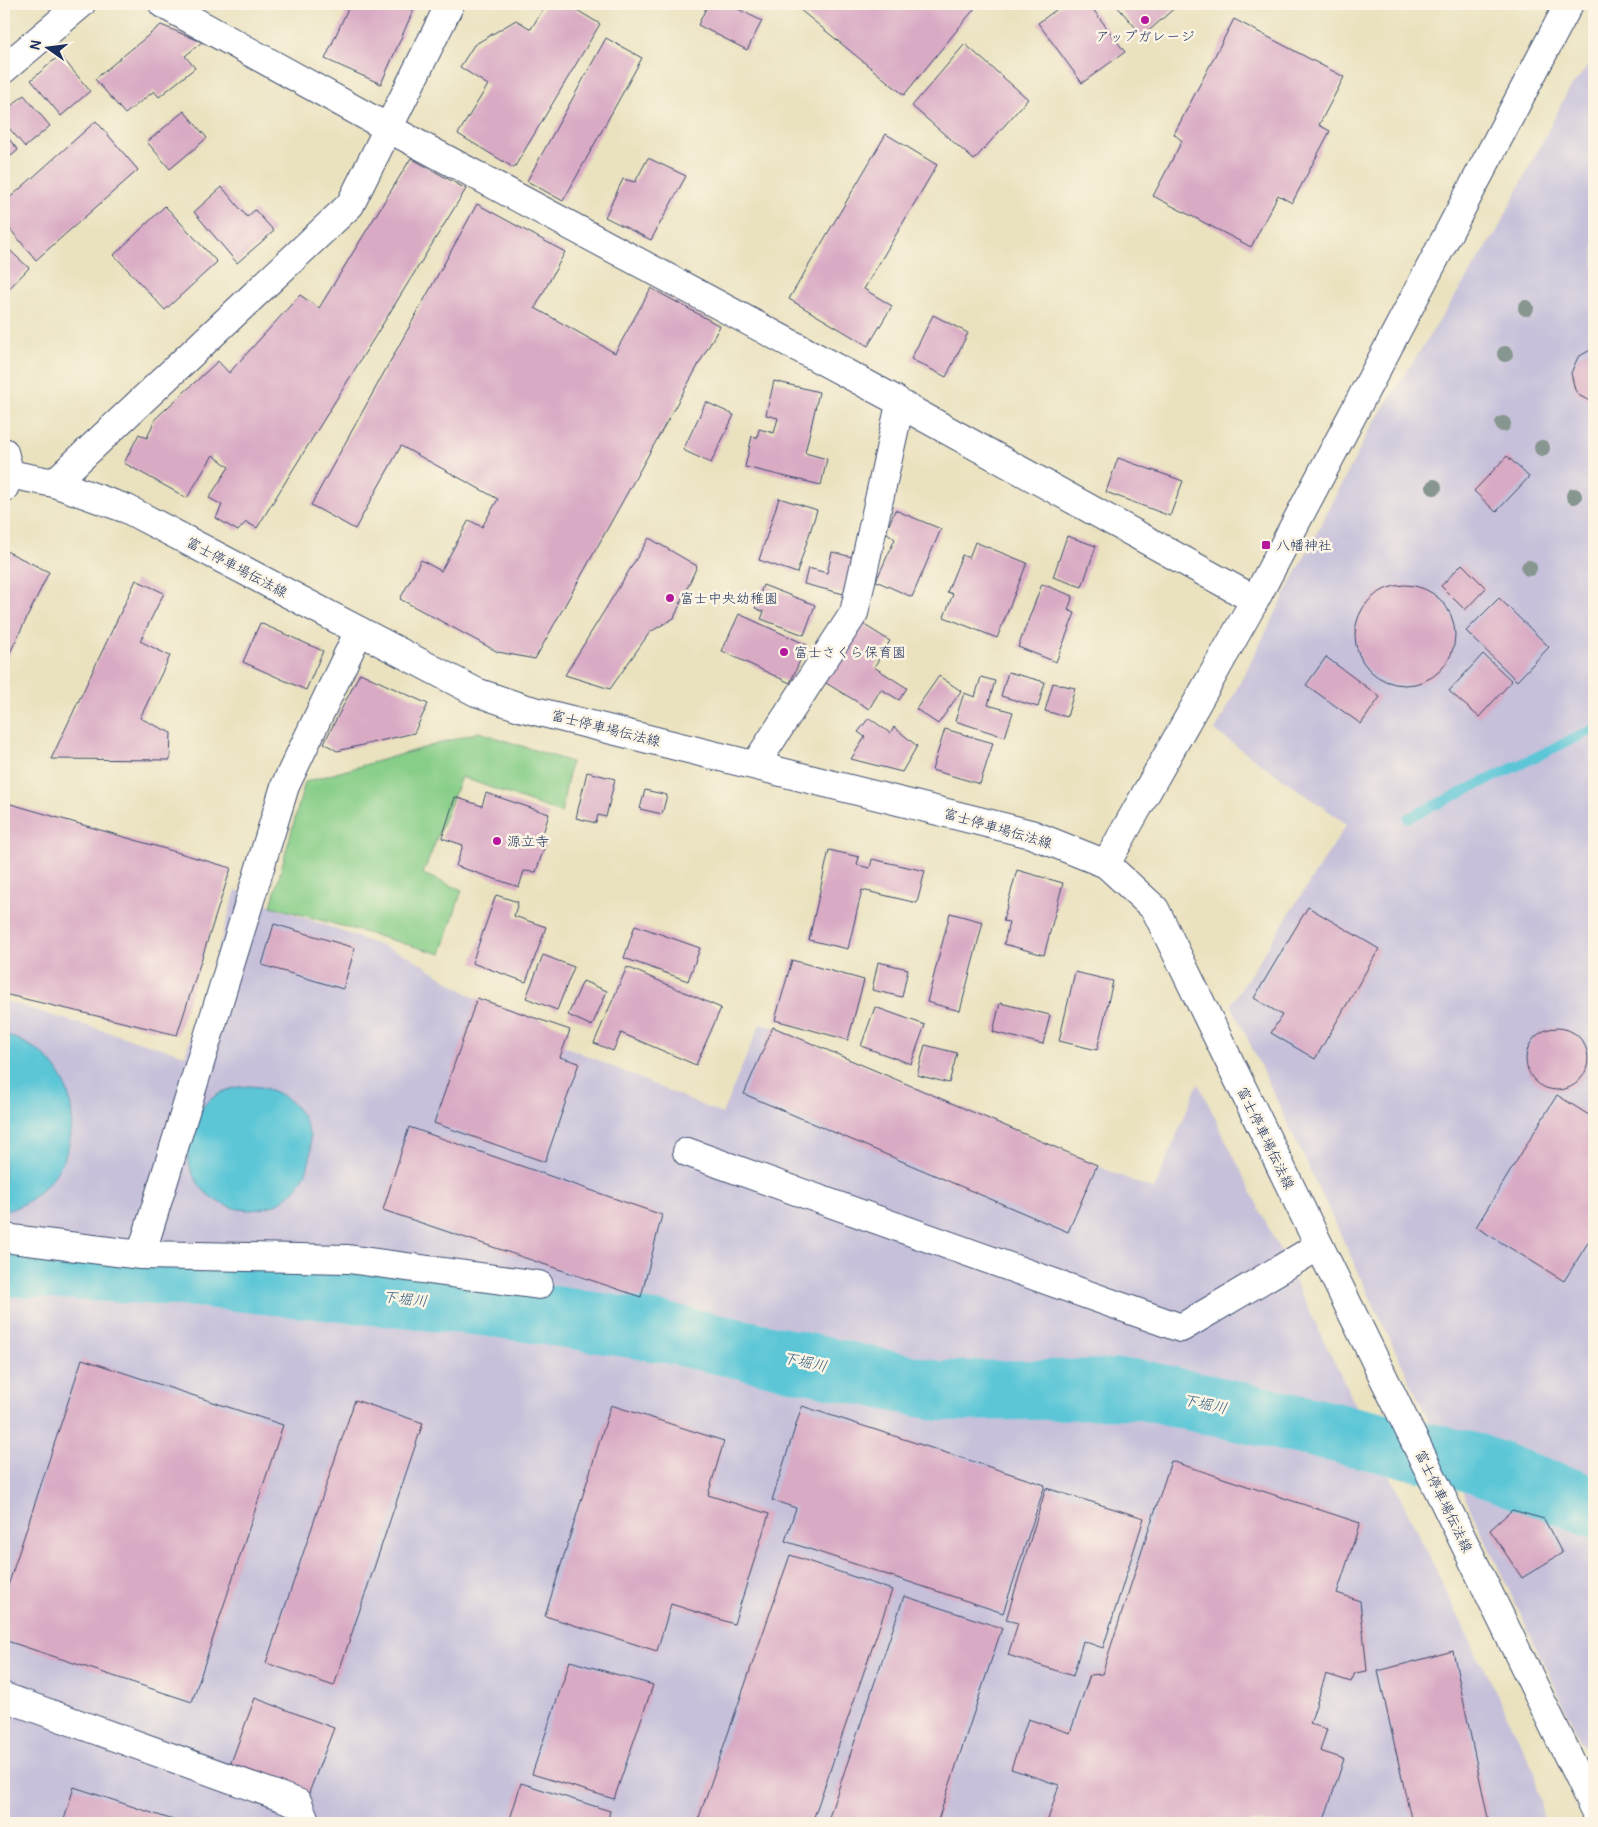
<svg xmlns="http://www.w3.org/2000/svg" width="1598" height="1827" font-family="Pangolin,'Klee One',sans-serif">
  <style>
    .industrial { fill: #c6c0da }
    .green { fill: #87ce88; stroke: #517e73 }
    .water { fill: #5cc6d7; stroke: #3c7a9a }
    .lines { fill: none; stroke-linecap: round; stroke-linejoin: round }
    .stream { stroke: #5cc6d7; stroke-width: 10 }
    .river { stroke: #5cc6d7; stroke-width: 60 }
    .building { fill: #d9aac4 }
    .minor-casing { stroke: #3a4a6d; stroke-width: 30 }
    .major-casing { stroke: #3a4a6d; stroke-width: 30 }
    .minor { stroke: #fff; stroke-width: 28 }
    .major { stroke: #fff; stroke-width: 28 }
    .tree { fill: #87968f }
    .poi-dot { fill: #b5179e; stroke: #fcf5e5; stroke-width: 2 }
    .labels { text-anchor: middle; stroke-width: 5; stroke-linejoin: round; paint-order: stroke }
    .poi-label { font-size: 14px; fill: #1b2f5e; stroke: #fcf5e5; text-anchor: start }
    .street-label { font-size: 14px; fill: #1b2f5e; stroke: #fcf5e5 }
    .water-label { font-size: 15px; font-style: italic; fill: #2e5c82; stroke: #fcf5e5 }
  </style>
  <rect width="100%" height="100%" fill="#fcf5e5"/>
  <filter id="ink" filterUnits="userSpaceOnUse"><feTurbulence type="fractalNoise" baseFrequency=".02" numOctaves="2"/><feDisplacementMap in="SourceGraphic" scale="10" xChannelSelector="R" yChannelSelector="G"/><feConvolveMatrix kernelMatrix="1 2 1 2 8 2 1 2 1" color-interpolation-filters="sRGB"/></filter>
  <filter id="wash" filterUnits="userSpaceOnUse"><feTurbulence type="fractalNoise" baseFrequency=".0096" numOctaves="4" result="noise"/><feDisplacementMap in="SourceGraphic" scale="20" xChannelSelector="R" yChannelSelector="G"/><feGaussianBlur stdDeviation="1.12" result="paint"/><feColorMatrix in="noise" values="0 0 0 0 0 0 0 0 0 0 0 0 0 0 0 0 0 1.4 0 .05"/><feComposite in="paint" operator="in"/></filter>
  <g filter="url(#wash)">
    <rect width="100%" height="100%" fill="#eae2bf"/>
    <path class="industrial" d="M1594 58V1769L1231 1004 1347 824 1215 731 1371 427 1497 231 1568 91Z
      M236 890 267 904 411 957 516 1025 722 1114 760 1024 773 1027 1154 1190 1198 1083 1534 1771 1544 1823H4V1001L185 1055Z"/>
    <path class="green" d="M479 732 571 762 561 813 461 777 423 874 462 890 441 954 271 906 305 782Z"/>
    <path class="water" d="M4 1034C20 1040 34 1046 47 1058 81 1091 79 1150 48 1183 37 1196 21 1208 4 1211Z
      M187 1148a62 62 0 1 1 124 0a62 62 0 1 1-124 0Z"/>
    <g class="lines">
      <path class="stream" d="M1408 818 1594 729"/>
      <path class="river" d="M4 1266 196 1277 501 1308 666 1333 938 1391 1137 1389 1474 1463 1594 1507"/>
    </g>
    <g id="blocks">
      <path class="building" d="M350 4H416L381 84 325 59Z
        M546 4H567L600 24 514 168 458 134 488 85 460 67 474 45 516 20 531 29Z
        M708 4H728L762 21 747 50 698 25Z
        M793 4H970L975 8 904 95Z
        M1064 4H1089L1125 52 1082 83 1038 23Z
        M1115 4H1179L1143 36Z
        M1234 19 1344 77 1319 125 1330 131 1292 203 1278 195 1251 247 1153 196 1182 141 1174 134Z
        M161 25 202 42 185 56 195 68 159 97 154 91 125 114 95 79Z
        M606 38 642 58 563 201 527 181Z
        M965 44 1028 99 974 160 912 106Z
        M60 55 90 91 61 116 31 80Z
        M24 95 50 126 25 147 4 122V112Z
        M184 111 207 138 170 169 147 142Z
        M96 121 138 170 36 260 4 222V203Z
        M4 133 18 150 4 162Z
        M886 134 937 165 864 289 892 306 868 346 789 299Z
        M411 158 466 189 257 528 246 522 238 531 216 518 222 505 209 498 229 467 213 455 187 498 124 463 139 434 147 438 155 419 218 361 229 373 300 295 319 308Z
        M648 158 686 176 651 240 605 217 623 179 635 182Z
        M222 187 247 217 255 210 274 231 237 263 194 212Z
        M477 204 565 252 535 308 615 353 651 288 720 326 535 659 498 652 400 599 421 560 441 571 469 520 482 527 498 499 401 446 355 529 311 505Z
        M165 206 217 262 165 310 114 255Z
        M4 245 29 268 4 294Z
        M933 315 968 333 946 377 911 359Z
        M1594 348V403L1580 396 1575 390 1571 373 1578 357Z
        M774 381 819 392 805 453 827 459 821 485 745 467 752 436 757 438 759 429 774 433 778 418 766 415Z
        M706 402 734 415 711 463 683 450Z
        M1507 456 1529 477 1496 512 1474 491Z
        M1118 458 1183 481 1170 516 1106 492Z
        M779 498 817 510 797 573 759 560Z
        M895 510 941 529 912 597 876 581 895 539 886 532Z
        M1067 536 1096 546 1082 587 1053 577Z
        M649 538 697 566 674 618 650 632 610 689 565 675Z
        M975 542 1027 563 997 638 944 617 953 594 947 592 962 555 969 558Z
        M4 550 49 572 4 665Z
        M832 552 856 558 848 595 804 584 808 568 827 573Z
        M1462 564 1486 588 1465 610 1441 586Z
        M136 580 164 593 140 641 170 656 140 718 171 733 170 760 51 759Z
        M1042 584 1073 596 1068 610 1075 613 1056 662 1018 647Z
        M1355 635a50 50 0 1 1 100 0a50 50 0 1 1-100 0Z
        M763 585 815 605 804 635 761 619 764 612 755 608Z
        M1499 598 1549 647 1517 681 1466 631Z
        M739 614 807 645 790 683 722 651Z
        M858 621 890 641 874 667 907 688 899 700 881 689 869 709 821 680Z
        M260 623 323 651 306 690 243 662Z
        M1483 654 1512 681 1479 717 1449 691Z
        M1326 657 1380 697 1361 724 1306 685Z
        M1008 672 1045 682 1038 707 1001 696Z
        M360 673 428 704 414 733 337 751 324 743Z
        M939 676 961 691 938 724 916 709Z
        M981 677 995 681 988 705 1013 712 1005 737 955 721 964 693 975 697Z
        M1053 683 1075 688 1067 717 1045 711Z
        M869 718 890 733 894 727 917 746 902 772 851 759 865 737 858 732Z
        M945 729 993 743 980 784 932 770Z
        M587 772 615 779 606 817 598 815 596 823 576 818Z
        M645 790 667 795 662 814 640 809Z
        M486 793 549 814 541 840 546 842 536 872 524 871 519 887 456 866 463 845 442 838 455 797 482 806Z
        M4 802 231 868 177 1035 4 994Z
        M829 850 859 857 857 865 870 868 872 859 925 871 917 903 862 890 848 949 809 940Z
        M1017 870 1063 883 1044 955 1004 944 1009 922 1003 921Z
        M496 895 518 902 514 916 546 927 526 982 472 963Z
        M1308 907 1379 949 1315 1059 1271 1033 1282 1015 1254 998Z
        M950 913 983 922 960 1011 927 1002Z
        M274 924 355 948 343 989 262 965Z
        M635 925 700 948 688 981 624 958Z
        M543 955 574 967 557 1010 526 998Z
        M792 960 864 980 848 1040 775 1020Z
        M878 962 908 969 902 997 872 990Z
        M627 967 721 1008 696 1065 621 1033 613 1051 594 1043Z
        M1075 972 1113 981 1097 1050 1059 1041Z
        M583 981 607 991 592 1026 568 1015Z
        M477 998 570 1030 560 1057 579 1063 545 1162 434 1123Z
        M1000 1003 1050 1015 1043 1044 993 1032Z
        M875 1007 925 1025 911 1064 861 1046Z
        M773 1027 1097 1165 1068 1232 744 1094Z
        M1526 1059a31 31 0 1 1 62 0a31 31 0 1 1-62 0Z
        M925 1045 957 1053 949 1083 917 1075Z
        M1557 1095 1592 1117 1594 1113V1233L1564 1281 1476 1227Z
        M409 1127 662 1215 641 1297 383 1210Z
        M82 1359 283 1425 192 1702 4 1640V1598Z
        M355 1400 423 1423 334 1686 266 1663Z
        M611 1405 724 1441 708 1495 769 1514 734 1624 671 1604 657 1651 545 1616Z
        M802 1406 1045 1485 1003 1613 785 1541 796 1508 772 1500Z
        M1171 1461 1360 1523 1337 1593 1360 1601 1367 1671 1355 1673 1351 1682 1326 1674 1310 1724 1327 1729 1320 1751 1344 1759 1323 1823H1047L1059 1785 1011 1769 1028 1719 1070 1733 1090 1675 1102 1674Z
        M1046 1488 1144 1518 1103 1648 1083 1641 1073 1676 1008 1655 1018 1623 1006 1620Z
        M1512 1510 1544 1519 1562 1553 1522 1578 1490 1530Z
        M790 1555 892 1590 812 1823H697Z
        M904 1596 1002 1628 937 1823H827Z
        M1453 1651 1489 1823H1412L1378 1671Z
        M570 1661 653 1685 614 1799 532 1774Z
        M255 1698 334 1728 307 1798 229 1768Z
        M521 1783 610 1811 607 1823H509Z
        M74 1787 182 1823H63Z"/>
    </g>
  </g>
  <g filter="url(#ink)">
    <use href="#blocks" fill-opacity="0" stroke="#3a4a6d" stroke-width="1"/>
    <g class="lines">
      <defs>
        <path id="minor" d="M163 4 388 128 896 400 900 404 1255 600
          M4 69 81 4
          M4 452 10 475 4 488
          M54 483 350 205 450 4
          M755 765 854 613 900 404
          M1106 864 1255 600 1569 4
          M687 1152 1181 1328 1319 1246
          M4 1238 141 1255 348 1259 539 1285
          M141 1255 285 786 359 631
          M4 1697 298 1803 306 1823"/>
        <path id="major" d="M4 473 54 483 127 509 476 692 523 708 1031 834 1106 864 1155 909 1594 1809"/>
      </defs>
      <use href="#minor" class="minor-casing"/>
      <use href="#major" class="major-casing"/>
      <use href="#minor" class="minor"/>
      <use href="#major" class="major"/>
    </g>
    <g class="tree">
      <circle cx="1526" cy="308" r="8"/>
      <circle cx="1505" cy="354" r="8"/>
      <circle cx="1503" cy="424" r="8"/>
      <circle cx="1542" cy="448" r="8"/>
      <circle cx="1434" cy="487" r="8"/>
      <circle cx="1574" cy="496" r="8"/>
      <circle cx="1529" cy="568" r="8"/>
    </g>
  </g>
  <g class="poi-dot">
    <circle cx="1145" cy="20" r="5"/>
    <rect x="1261" y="540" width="10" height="10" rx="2.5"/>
    <circle cx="670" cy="598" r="5"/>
    <circle cx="784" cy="652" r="5"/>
    <circle cx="497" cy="841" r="5"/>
  </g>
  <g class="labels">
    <g class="poi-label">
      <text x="1145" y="41" text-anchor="middle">アップガレージ</text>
      <text x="1276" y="550">八幡神社</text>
      <text x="680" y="603">富士中央幼稚園</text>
      <text x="794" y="657">富士さくら保育園</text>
      <text x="507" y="846">源立寺</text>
    </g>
    <g class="street-label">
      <text transform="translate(237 567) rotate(28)" y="5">富士停車場伝法線</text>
      <text transform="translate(606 728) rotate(14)" y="5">富士停車場伝法線</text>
      <text transform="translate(998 828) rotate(16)" y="5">富士停車場伝法線</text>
      <text transform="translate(1266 1138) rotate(64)" y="5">富士停車場伝法線</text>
      <text transform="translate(1444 1501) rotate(64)" y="5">富士停車場伝法線</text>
    </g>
    <g class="water-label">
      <text transform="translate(405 1299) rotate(6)" y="5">下堀川</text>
      <text transform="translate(805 1362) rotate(12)" y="5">下堀川</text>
      <text transform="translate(1205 1404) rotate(12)" y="5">下堀川</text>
    </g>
  </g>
  <rect width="1598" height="1827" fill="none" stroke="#fcf5e5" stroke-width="20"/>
  <g transform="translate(48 48) rotate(284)" stroke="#fcf5e5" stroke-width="4" paint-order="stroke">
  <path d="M0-4L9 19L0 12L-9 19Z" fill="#1b2f5e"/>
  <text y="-8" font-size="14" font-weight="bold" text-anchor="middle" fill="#1b2f5e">N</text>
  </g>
</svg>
